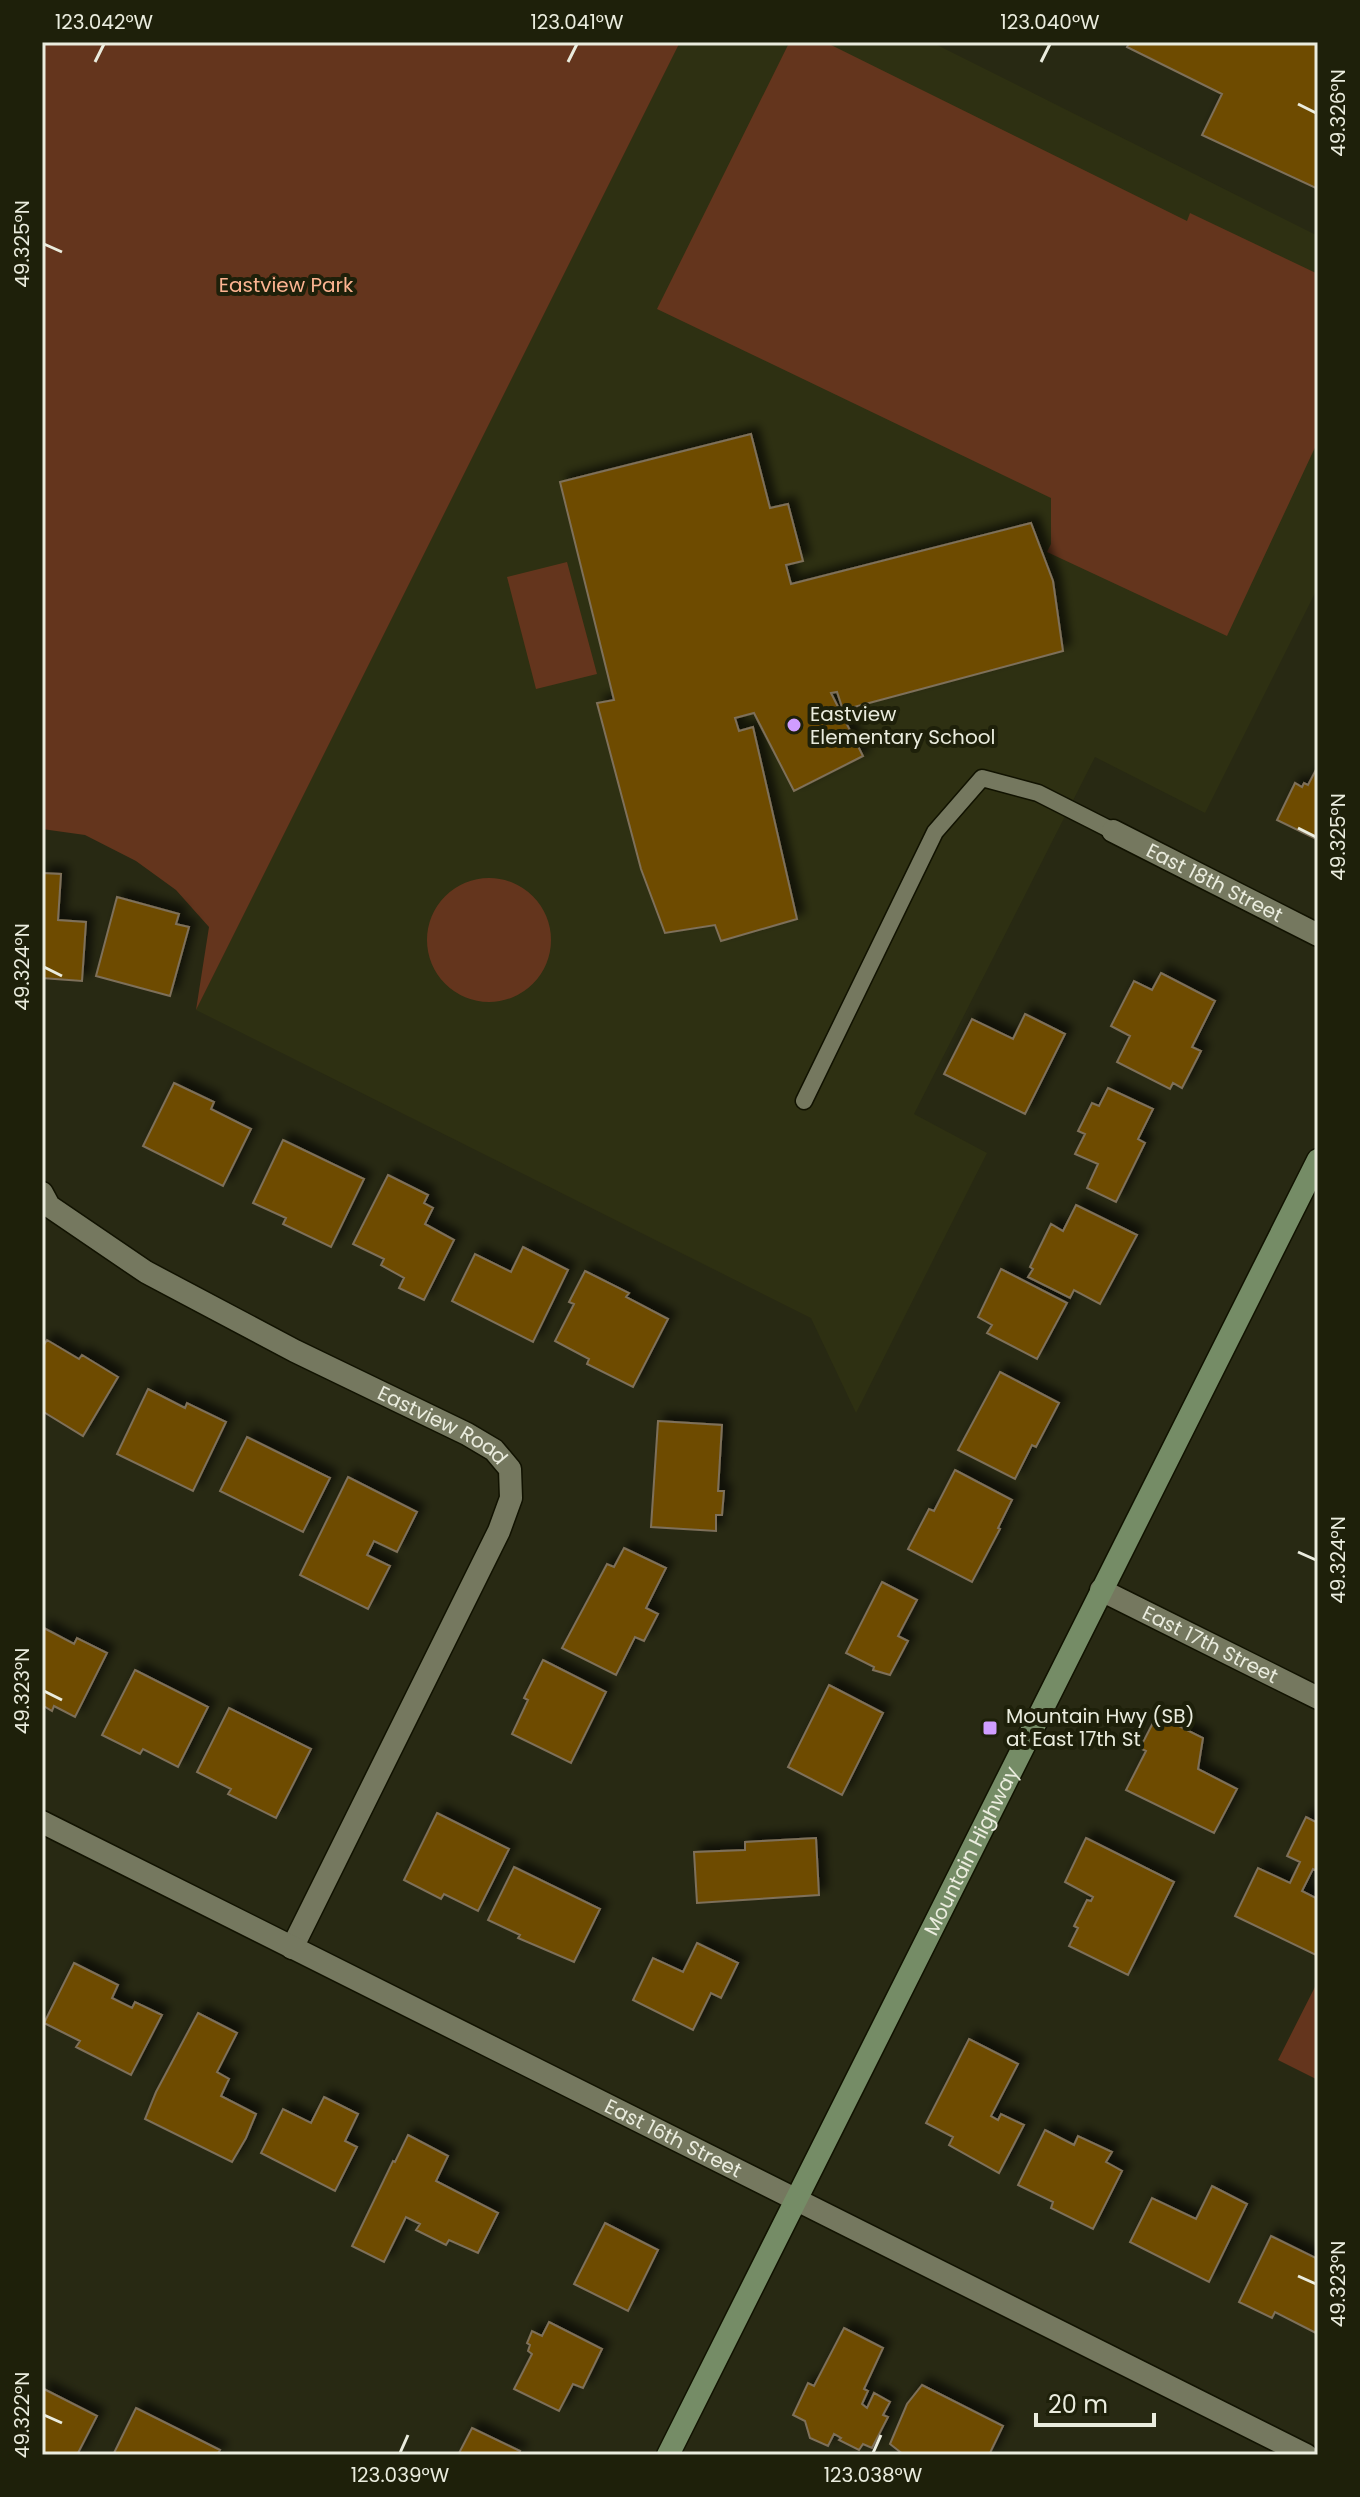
<svg xmlns="http://www.w3.org/2000/svg" width="1360" height="2497" font-family="Poppins,sans-serif">
  <style>
    .built { fill: #2e3012 }
    .green { fill: #64351d }
    .building { fill: #6e4c01; stroke: #7e705a; stroke-width: 2; filter: url(#shadow) }
    .lines { fill: none; stroke-linecap: round; stroke-linejoin: round }
    .service-casing { stroke: #111200; stroke-width: 19 }
    .minor-casing { stroke: #111200; stroke-width: 25 }
    .secondary-casing { stroke: #111200; stroke-width: 25 }
    .service { stroke: #75785f; stroke-width: 16 }
    .minor { stroke: #75785f; stroke-width: 22 }
    .secondary { stroke: #758c66; stroke-width: 22 }
    .ticks { fill: none; stroke: #eaecde; stroke-width: 3 }
    .poi-dot { fill: #d09dff; stroke: #1e200a; stroke-width: 3 }
    .labels { text-anchor: middle; stroke-width: 8; stroke-linejoin: round; paint-order: stroke }
    .park-label { font-size: 20px; fill: #fcb491; stroke: #1e200a }
    .poi-label { font-size: 20px; fill: #eaecde; stroke: #1e200a; text-anchor: start }
    .street-label { font-size: 20px; fill: #eaecde; stroke: #1e200a }
    .neatline { fill: none; stroke: #eaecde; stroke-width: 3 }
    .ticks-label { font-size: 20px; text-anchor: middle; fill: #eaecde }
  </style>
  <defs>
    <filter id="shadow"><feDropShadow dx="7" dy="-7" stdDeviation="4" flood-color="#0009"/></filter>
  </defs>
  <rect width="100%" height="100%" fill="#282913"/>
  <path class="built" d="M680 42H931L1318 236V587L1205 813 1095 757 914 1114 987 1153 856 1413 811 1318 196 1010Z"/>
  <path class="green" d="M42 42H680L196 1010 209 927 176 890 136 861 85 835 42 829Z
    M794 42H825L1187 221 1190 213 1318 274V441L1227 636 1047 552 1051 544V498L657 309 788 45Z
    M567 562 597 674 536 689 507 577Z
    M427 940a62 62 0 1 1 124 0a62 62 0 1 1-124 0Z
    M1318 1981V2080L1278 2060Z"/>
  <path class="building" d="M1130 42H1318V189L1202 135 1222 94 1127 47Z
    M751 434 770 508 788 504 803 561 786 565 791 584 1031 523 1053 581 1063 651 843 710 837 692 831 693 863 756 794 791 754 713 735 718 739 731 753 727 797 919 721 941 715 925 665 933 641 869 597 703 614 700 560 482Z
    M1318 766V840L1277 820 1295 783 1302 787 1304 783 1308 785Z
    M42 873 61 874 58 920 86 922 82 981 42 978Z
    M117 897 179 914 176 924 189 927 170 996 96 976Z
    M1161 973 1215 1001 1192 1047 1201 1051 1182 1088 1173 1083 1170 1089 1117 1062 1130 1036 1111 1026 1134 981 1152 990Z
    M1025 1014 1065 1034 1025 1114 944 1074 972 1019 1013 1039Z
    M174 1083 214 1102 211 1109 251 1129 223 1186 143 1146Z
    M1108 1088 1153 1109 1138 1139 1145 1143 1116 1202 1087 1188 1098 1164 1075 1154 1085 1134 1078 1131 1092 1103 1099 1106Z
    M283 1140 364 1179 331 1247 283 1224 286 1218 253 1203Z
    M388 1175 428 1195 424 1203 433 1208 425 1224 454 1240 424 1300 399 1288 404 1278 381 1265 384 1259 353 1244Z
    M1076 1205 1137 1235 1100 1304 1074 1290 1070 1298 1028 1277 1033 1269 1030 1267 1051 1224 1063 1231Z
    M523 1247 568 1270 533 1342 452 1301 475 1254 511 1272Z
    M1001 1269 1067 1303 1037 1359 987 1333 992 1325 978 1317Z
    M585 1271 629 1293 626 1297 668 1319 633 1387 587 1364 589 1359 555 1341 574 1304 569 1302Z
    M47 1340 79 1359 82 1355 118 1377 83 1436 42 1411V1348Z
    M1000 1372 1059 1403 1036 1447 1032 1445 1015 1479 958 1450Z
    M148 1389 185 1408 187 1403 226 1422 193 1491 117 1454Z
    M658 1421 722 1425 718 1491H724L722 1515H716V1531L651 1527Z
    M247 1437 330 1478 303 1532 220 1491Z
    M955 1470 1012 1500 998 1528 1000 1529 972 1582 908 1549 929 1509 934 1511Z
    M348 1477 417 1512 397 1552 374 1541 367 1555 390 1566 368 1609 300 1575Z
    M624 1548 666 1568 646 1608 658 1614 644 1641 635 1637 616 1675 562 1648 607 1564 614 1567Z
    M882 1582 917 1600 898 1636 908 1641 890 1675 873 1670 874 1667 846 1653Z
    M42 1627 74 1644 77 1638 107 1653 75 1717 54 1706 52 1711 42 1705Z
    M543 1660 606 1692 571 1763 512 1734 528 1700 524 1698Z
    M135 1670 208 1707 178 1767 143 1749 140 1754 102 1735Z
    M829 1685 883 1713 842 1795 788 1767Z
    M229 1708 311 1749 276 1818 228 1794 231 1789 197 1772Z
    M1157 1715 1203 1738 1198 1769 1237 1789 1214 1833 1126 1790 1146 1751 1140 1748Z
    M437 1813 509 1849 478 1911 444 1894 441 1899 404 1880Z
    M1306 1817 1318 1823V1868L1317 1871 1313 1869 1302 1891 1318 1899V1956L1235 1916 1258 1868 1290 1883 1300 1862 1287 1856Z
    M816 1838 819 1895 697 1903 694 1852 745 1850V1842Z
    M1086 1838 1174 1882 1128 1975 1069 1946 1078 1928 1074 1926 1087 1900 1091 1901 1093 1897 1065 1882Z
    M514 1867 600 1909 574 1962 518 1938 520 1935 488 1920Z
    M697 1943 738 1963 721 1998 711 1993 693 2030 633 2000 653 1958 683 1972Z
    M74 1963 118 1985 112 1998 132 2008 135 2002 162 2015 131 2075 76 2047 80 2041 44 2023Z
    M198 2013 237 2033 217 2072 229 2079 221 2096 256 2114 246 2138 232 2162 145 2119 156 2092Z
    M969 2039 1018 2064 991 2116 998 2120 1001 2114 1024 2125 999 2173 949 2145 953 2137 926 2123Z
    M324 2097 358 2114 345 2141 357 2147 335 2191 261 2153 283 2109 311 2123Z
    M1045 2130 1074 2145 1078 2136 1112 2152 1106 2162 1122 2171 1093 2229 1051 2208 1053 2202 1018 2185Z
    M408 2135 448 2156 436 2181 498 2213 478 2253 449 2240 446 2245 416 2230 420 2224 406 2217 384 2262 352 2246 393 2161 395 2162Z
    M1212 2186 1247 2204 1209 2282 1130 2242 1152 2198 1196 2219Z
    M605 2223 658 2250 628 2311 574 2284Z
    M1271 2236 1318 2259V2334L1275 2312 1272 2318 1239 2302Z
    M549 2322 602 2349 583 2388 573 2384 559 2411 514 2389 532 2354 528 2351 530 2345 527 2343 532 2331 542 2336Z
    M844 2328 883 2348 864 2389 868 2391 862 2404 867 2408 874 2393 890 2402 883 2415 888 2417 872 2448 863 2444 859 2450 839 2440 841 2438 834 2434 828 2446 810 2438 805 2421 793 2415 808 2383 814 2386Z
    M922 2385 1003 2426 989 2455H904L890 2444 907 2404Z
    M42 2388 97 2416 77 2455H48L42 2452Z
    M136 2408 220 2450 217 2455H113Z
    M472 2428 520 2451 518 2455H458Z"/>
  <g class="lines">
    <defs>
      <path id="service" d="M804 1101 935 832 982 778 1038 793 1113 831"/>
      <g id="minor">
        <path id="s1" d="M1113 831 1318 935"/>
        <path id="s2" d="M42 1193 49 1206 146 1272 295 1351 467 1434 494 1450 510 1469 511 1498 499 1531 292 1948"/>
        <path id="s3" d="M1101 1590 1318 1698"/>
        <path id="s4" d="M42 1822 1306 2455"/>
      </g>
      <g id="secondary">
        <path id="s5" d="M668 2455 1318 1160"/>
      </g>
    </defs>
    <use href="#service" class="service-casing"/>
    <use href="#minor" class="minor-casing"/>
    <use href="#secondary" class="secondary-casing"/>
    <use href="#service" class="service"/>
    <use href="#minor" class="minor"/>
    <use href="#secondary" class="secondary"/>
  </g>
  <path class="ticks" d="M95 62 104 44M568 62 577 44M1041 62 1050 44M1298 104 1316 113M44 244 62 252M1298 828 1316 837M44 967 62 976M1298 1552 1316 1560M44 1691 62 1700M1298 2276 1316 2284M44 2415 62 2423M400 2453 408 2435M873 2453 881 2435"/>
  <g class="poi-dot">
    <circle cx="794" cy="725" r="8"/>
    <rect x="982" y="1720" width="16" height="16" rx="4"/>
  </g>
  <g class="labels">
    <g class="park-label">
      <text x="286" y="292">Eastview Park</text>
    </g>
    <g class="poi-label">
      <text x="810" y="721">Eastview<tspan x="810" dy="23">Elementary School</tspan></text>
      <text x="1006" y="1723">Mountain Hwy (SB)<tspan x="1006" dy="23">at East 17th St</tspan></text>
    </g>
    <g class="street-label">
      <text dy="7" stroke="none"><textPath href="#s1" startOffset="114">East 18th Street</textPath></text>
      <text dy="7" stroke="none"><textPath href="#s2" startOffset="466">Eastview Road</textPath></text>
      <text dy="7" stroke="none"><textPath href="#s3" startOffset="122">East 17th Street</textPath></text>
      <text dy="7" stroke="none"><textPath href="#s5" startOffset="676">Mountain Highway</textPath></text>
      <text dy="7" stroke="none"><textPath href="#s4" startOffset="706">East 16th Street</textPath></text>
    </g>
  </g>
  <rect width="1360" height="2497" fill="none" stroke="#1e200a" stroke-width="88"/>
  <path d="M1036 2413v12h118v-12" fill="none" stroke="#eaecde" stroke-width="4"/>
  <text x="1048" y="2413" font-size="24" fill="#eaecde" stroke="#1e200a" stroke-width="6" paint-order="stroke">20 m</text>
  <rect x="44" y="44" width="1272" height="2409" class="neatline"/>
  <g class="ticks-label">
    <text x="104" y="29">123.042°W</text>
    <text x="577" y="29">123.041°W</text>
    <text x="1050" y="29">123.040°W</text>
    <text transform="translate(1338 113) rotate(-90)" y="7">49.326°N</text>
    <text transform="translate(22 244) rotate(-90)" y="7">49.325°N</text>
    <text transform="translate(1338 837) rotate(-90)" y="7">49.325°N</text>
    <text transform="translate(22 967) rotate(-90)" y="7">49.324°N</text>
    <text transform="translate(1338 1560) rotate(-90)" y="7">49.324°N</text>
    <text transform="translate(22 1691) rotate(-90)" y="7">49.323°N</text>
    <text transform="translate(1338 2284) rotate(-90)" y="7">49.323°N</text>
    <text transform="translate(22 2415) rotate(-90)" y="7">49.322°N</text>
    <text x="400" y="2482">123.039°W</text>
    <text x="873" y="2482">123.038°W</text>
  </g>
</svg>
